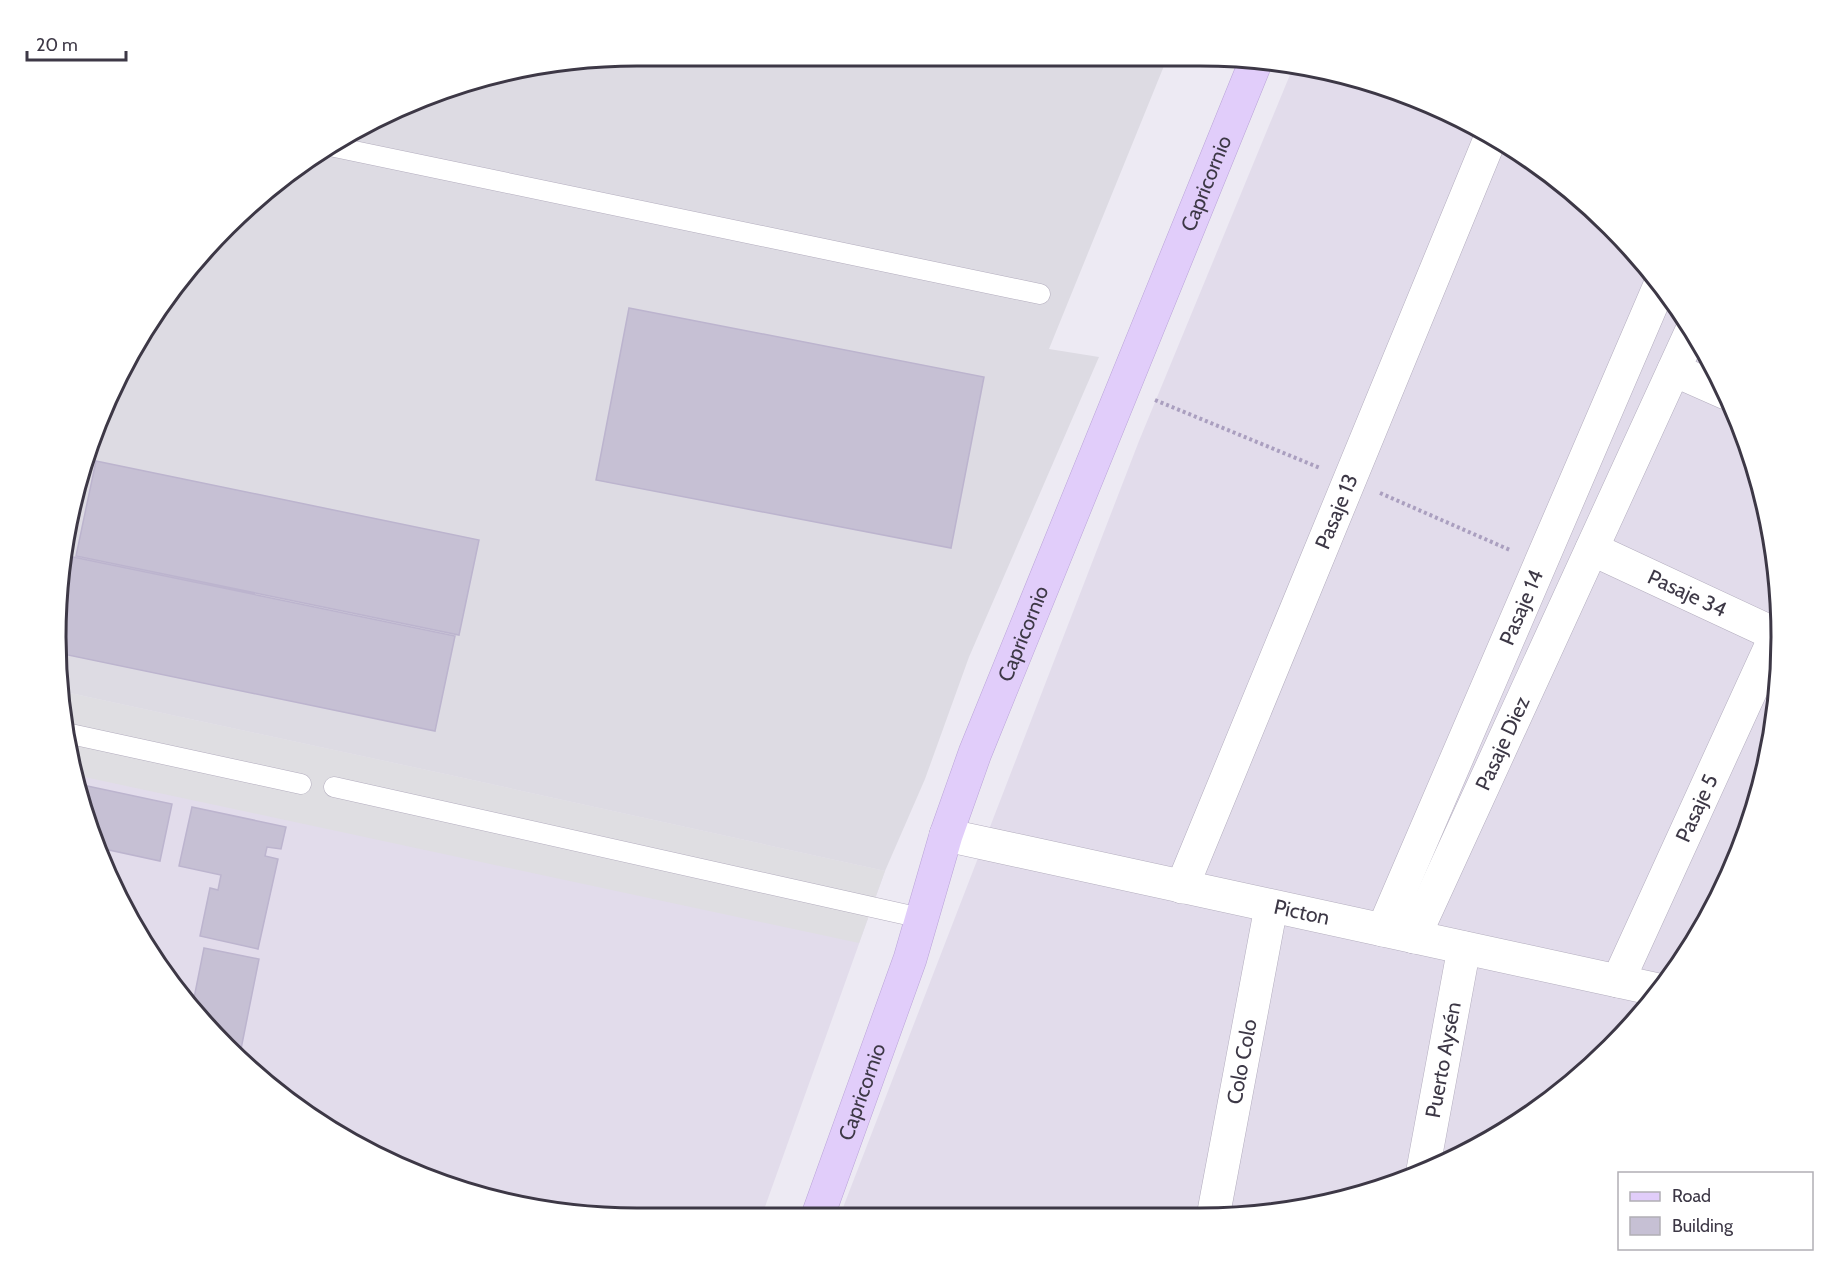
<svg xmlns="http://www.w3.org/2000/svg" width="1837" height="1274" font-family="Cabin,sans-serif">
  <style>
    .residential { fill: #e2dceb }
    .industrial { fill: #dddbe3 }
    .parking { fill: #dfdee2 }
    .building { fill: #c6c0d4; stroke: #bcb4ce; stroke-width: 1.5 }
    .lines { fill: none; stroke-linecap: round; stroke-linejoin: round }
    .lane-casing { stroke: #b3adbe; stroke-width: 21 }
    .street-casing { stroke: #b3adbe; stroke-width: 34 }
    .secondary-casing { stroke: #baa4d8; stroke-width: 34 }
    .path { stroke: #aa9fbf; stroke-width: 4; stroke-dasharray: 3 3; stroke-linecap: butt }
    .lane { stroke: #fff; stroke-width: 20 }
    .street { stroke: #fff; stroke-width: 33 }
    .secondary { stroke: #e1cdfa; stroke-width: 33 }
    .labels { text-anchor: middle; stroke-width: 4.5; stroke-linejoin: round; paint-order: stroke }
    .street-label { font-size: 21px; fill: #3d3846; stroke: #fff }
    .rim { fill: none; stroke: #3d3846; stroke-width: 3 }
  </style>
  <rect width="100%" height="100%" fill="#edeaf3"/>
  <path class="residential" d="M1294 65 1313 67 1490 133 1611 226 1684 314 1737 415 1770 524 1781 637 1770 751 1737 860 1683 960 1611 1048 1458 1158 1313 1207 1200 1218H839L1139 441Z
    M65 692 445 774 885 871 761 1218H637L523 1207 414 1174 314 1120 226 1048 116 894 67 750Z"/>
  <path class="industrial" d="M637 56H1168L1049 349 1099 357 969 657 925 779 885 871 445 774 65 692 60 561 100 414 200 254 314 153 486 75Z"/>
  <path class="parking" d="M65 692 445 774 885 871 859 943 75 775 67 750Z"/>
  <path class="building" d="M629 308 984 377 951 548 596 480Z
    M96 461 479 540 459 635 76 556Z
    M73 557 455 636 435 731 63 654 62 609Z
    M78 784 172 804 160 861 100 848Z
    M192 807 286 827 281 849 267 847 265 856 278 859 258 949 200 936 210 888 218 890 221 875 179 866Z
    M204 948 259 959 239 1059 226 1048 193 1003Z"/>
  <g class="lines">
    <defs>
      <path id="lane" d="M330 146 1040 294
        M66 733 301 784
        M334 787 921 918"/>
      <g id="street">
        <path d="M1674 370 1726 393"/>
        <path id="s1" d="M1592 549 1781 637"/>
        <path id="s2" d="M946 835 1659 990"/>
        <path id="s3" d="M1182 887 1492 134"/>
        <path id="s4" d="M1383 930 1660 285"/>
        <path id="s5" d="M1414 937 1692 330"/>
        <path id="s6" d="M1618 981 1776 635"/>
        <path id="s7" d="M1423 1170 1464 948"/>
        <path id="s8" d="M1213 1217 1271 907"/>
      </g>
      <g id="secondary">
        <path id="s9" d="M817 1218 910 959 946 835 975 753 1256 61"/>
      </g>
    </defs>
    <use href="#lane" class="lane-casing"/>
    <use href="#street" class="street-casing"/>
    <use href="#secondary" class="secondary-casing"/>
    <path class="path" d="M1155 400 1320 468
      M1380 493 1510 550"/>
    <use href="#lane" class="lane"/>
    <use href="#street" class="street"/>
    <use href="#secondary" class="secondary"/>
  </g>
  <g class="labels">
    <g class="street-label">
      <text dy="7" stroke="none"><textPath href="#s9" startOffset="1106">Capricornio</textPath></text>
      <text dy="7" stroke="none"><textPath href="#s3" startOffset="406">Pasaje 13</textPath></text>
      <text dy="7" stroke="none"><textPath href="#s1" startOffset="105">Pasaje 34</textPath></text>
      <text dy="7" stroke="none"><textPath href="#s4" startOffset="351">Pasaje 14</textPath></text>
      <text dy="7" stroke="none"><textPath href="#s9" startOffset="620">Capricornio</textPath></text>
      <text dy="7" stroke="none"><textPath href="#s5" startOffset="213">Pasaje Diez</textPath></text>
      <text dy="7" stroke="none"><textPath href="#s6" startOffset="190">Pasaje 5</textPath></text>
      <text dy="7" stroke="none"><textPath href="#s2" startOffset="364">Picton</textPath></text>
      <text dy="7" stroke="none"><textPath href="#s7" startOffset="112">Puerto Aysén</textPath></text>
      <text dy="7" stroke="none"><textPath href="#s8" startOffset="158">Colo Colo</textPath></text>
      <text dy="7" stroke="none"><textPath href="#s9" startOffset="134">Capricornio</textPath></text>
    </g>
  </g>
  <path d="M0 0H1837V1274H0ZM637 66H1200A571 571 0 0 1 1771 637V637A571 571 0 0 1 1200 1208H637A571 571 0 0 1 66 637V637A571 571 0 0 1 637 66Z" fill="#fff" fill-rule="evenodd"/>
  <path class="rim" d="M637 66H1200A571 571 0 0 1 1771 637V637A571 571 0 0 1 1200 1208H637A571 571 0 0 1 66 637V637A571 571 0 0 1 637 66Z"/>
  <rect x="1618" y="1172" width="195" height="78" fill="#ffffff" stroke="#b1afb5" stroke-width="1.5"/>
  <rect x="1630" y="1192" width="30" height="9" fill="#e1cdfa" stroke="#b1afb5" stroke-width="1.5"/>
  <text x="1672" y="1202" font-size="18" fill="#3d3846">Road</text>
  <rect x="1630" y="1217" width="30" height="18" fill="#c6c0d4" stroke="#b1afb5" stroke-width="1.5"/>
  <text x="1672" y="1232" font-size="18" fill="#3d3846">Building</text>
  <path d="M27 51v9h99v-9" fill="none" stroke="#3d3846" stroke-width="3"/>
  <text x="36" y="51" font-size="18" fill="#3d3846" stroke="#ffffff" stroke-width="4.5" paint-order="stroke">20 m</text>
</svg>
